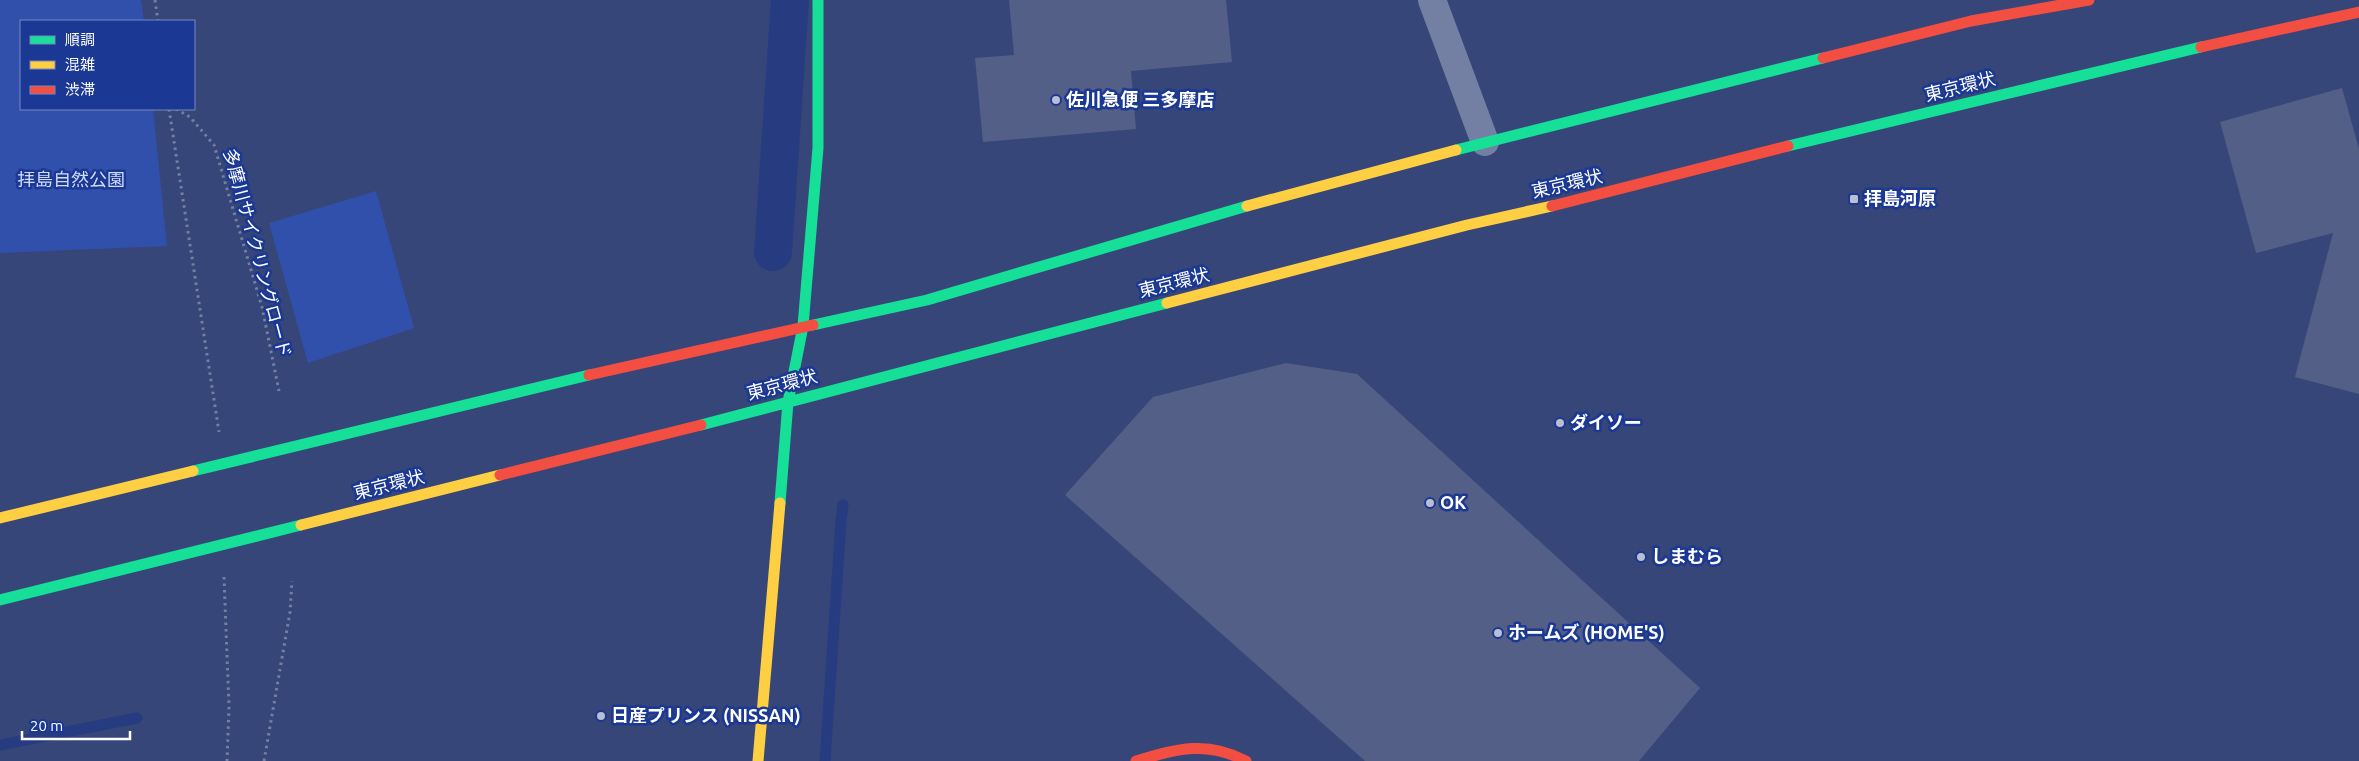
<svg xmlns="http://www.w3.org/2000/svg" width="2359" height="761" font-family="Ubuntu,'Noto Sans JP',sans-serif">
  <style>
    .green { fill: #3150ab }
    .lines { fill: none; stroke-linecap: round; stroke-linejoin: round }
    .stream { stroke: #273c80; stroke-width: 11 }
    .canal { stroke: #273c80; stroke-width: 38 }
    .building { fill: #535f87 }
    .path { stroke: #7380a3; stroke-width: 3; stroke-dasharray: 2.5 4; stroke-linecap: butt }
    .street { stroke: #7380a3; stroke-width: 28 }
    .fast { stroke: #16e098; stroke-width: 11 }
    .slow { stroke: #ffcf43; stroke-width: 11 }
    .jam { stroke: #f24e42; stroke-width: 11 }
    .poi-dot { fill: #b9bed0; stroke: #1a3894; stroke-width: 2 }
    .labels { text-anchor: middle; stroke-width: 5; stroke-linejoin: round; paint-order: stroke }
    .street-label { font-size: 18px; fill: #fff; stroke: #1a3894 }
    .poi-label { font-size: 18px; font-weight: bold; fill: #fff; stroke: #1a3894; text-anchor: start }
    .park-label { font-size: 18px; fill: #d1dcfb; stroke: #1a3894 }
  </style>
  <rect width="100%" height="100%" fill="#364678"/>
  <path class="green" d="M0 0H141L144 21H21V109H153L167 246 0 253Z
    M376 191 414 328 308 363 269 223Z"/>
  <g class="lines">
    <path class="stream" d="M0 745 137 718
      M825 761 841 521 843 505"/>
    <path class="canal" d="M773 252 790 0"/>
  </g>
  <path class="building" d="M1009 0H1226L1232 62 1131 71 1136 129 983 142 975 58 1014 55Z
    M2342 88 2359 149V394L2295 377 2333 233 2256 253 2220 122Z
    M1286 363 1357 374 1700 688 1639 761H1365L1065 495 1153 397Z"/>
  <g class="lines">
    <path class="path" d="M155 0 158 21
      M169 109 219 432
      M176 109 190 117 214 145 262 307 279 391
      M224 577 229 707 227 761
      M264 761 290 612 292 581"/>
    <path class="street" d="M1432 0 1485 142"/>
    <path class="fast" d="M1788 146 2201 47
      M1456 150 1823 58
      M813 325 927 300 1247 206
      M701 425 1167 303
      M193 471 589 375
      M780 503 788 402 803 326 818 148V0
      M0 600 301 525"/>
    <path class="slow" d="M1247 206 1456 150
      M1167 303 1467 225 1552 206
      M0 518 193 471
      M301 525 500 475
      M758 761 780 503"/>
    <path class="jam" d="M2201 47 2359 12
      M1823 58 1971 21 2089 0
      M1552 206 1788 146
      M589 375 813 325
      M500 475 701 425
      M1136 761C1177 749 1206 740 1246 761"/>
  </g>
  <g class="poi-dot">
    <circle cx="1056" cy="100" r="5"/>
    <rect x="1849" y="194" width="10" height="10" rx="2.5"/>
    <circle cx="1560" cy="423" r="5"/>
    <circle cx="1430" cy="503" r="5"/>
    <circle cx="1641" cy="557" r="5"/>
    <circle cx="1498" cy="633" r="5"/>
    <circle cx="601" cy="716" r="5"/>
  </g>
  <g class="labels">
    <g class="street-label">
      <text transform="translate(1960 87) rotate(-14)" y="6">東京環状</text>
      <text transform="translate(1567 184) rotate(-13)" y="6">東京環状</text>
      <text transform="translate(257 253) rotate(75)" y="6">多摩川サイクリングロード</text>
      <text transform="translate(1174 283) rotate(-14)" y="6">東京環状</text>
      <text transform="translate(782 385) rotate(-15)" y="6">東京環状</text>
      <text transform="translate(389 485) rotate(-14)" y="6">東京環状</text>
    </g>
    <g class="poi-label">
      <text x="1066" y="106">佐川急便 三多摩店</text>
      <text x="1864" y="205">拝島河原</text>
      <text x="1570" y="429">ダイソー</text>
      <text x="1440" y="509">OK</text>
      <text x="1651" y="563">しまむら</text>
      <text x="1508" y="639">ホームズ (HOME'S)</text>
      <text x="611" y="722">日産プリンス (NISSAN)</text>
    </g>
    <g class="park-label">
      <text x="71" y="186">拝島自然公園</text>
    </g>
  </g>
  <rect x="20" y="20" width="175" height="90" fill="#1a3894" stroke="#7688bf"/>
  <rect x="30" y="36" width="25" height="8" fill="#16e098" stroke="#7688bf"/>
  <text x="65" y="45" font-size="15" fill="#ffffff">順調</text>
  <rect x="30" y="61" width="25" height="8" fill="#ffcf43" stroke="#7688bf"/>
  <text x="65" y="70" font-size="15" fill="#ffffff">混雑</text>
  <rect x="30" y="86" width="25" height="8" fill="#f24e42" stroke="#7688bf"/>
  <text x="65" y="95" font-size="15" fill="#ffffff">渋滞</text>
  <path d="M22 731v8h108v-8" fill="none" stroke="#ffffff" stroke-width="2.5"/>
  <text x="30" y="731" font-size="15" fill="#ffffff" stroke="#1a3894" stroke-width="4" paint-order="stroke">20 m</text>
</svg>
